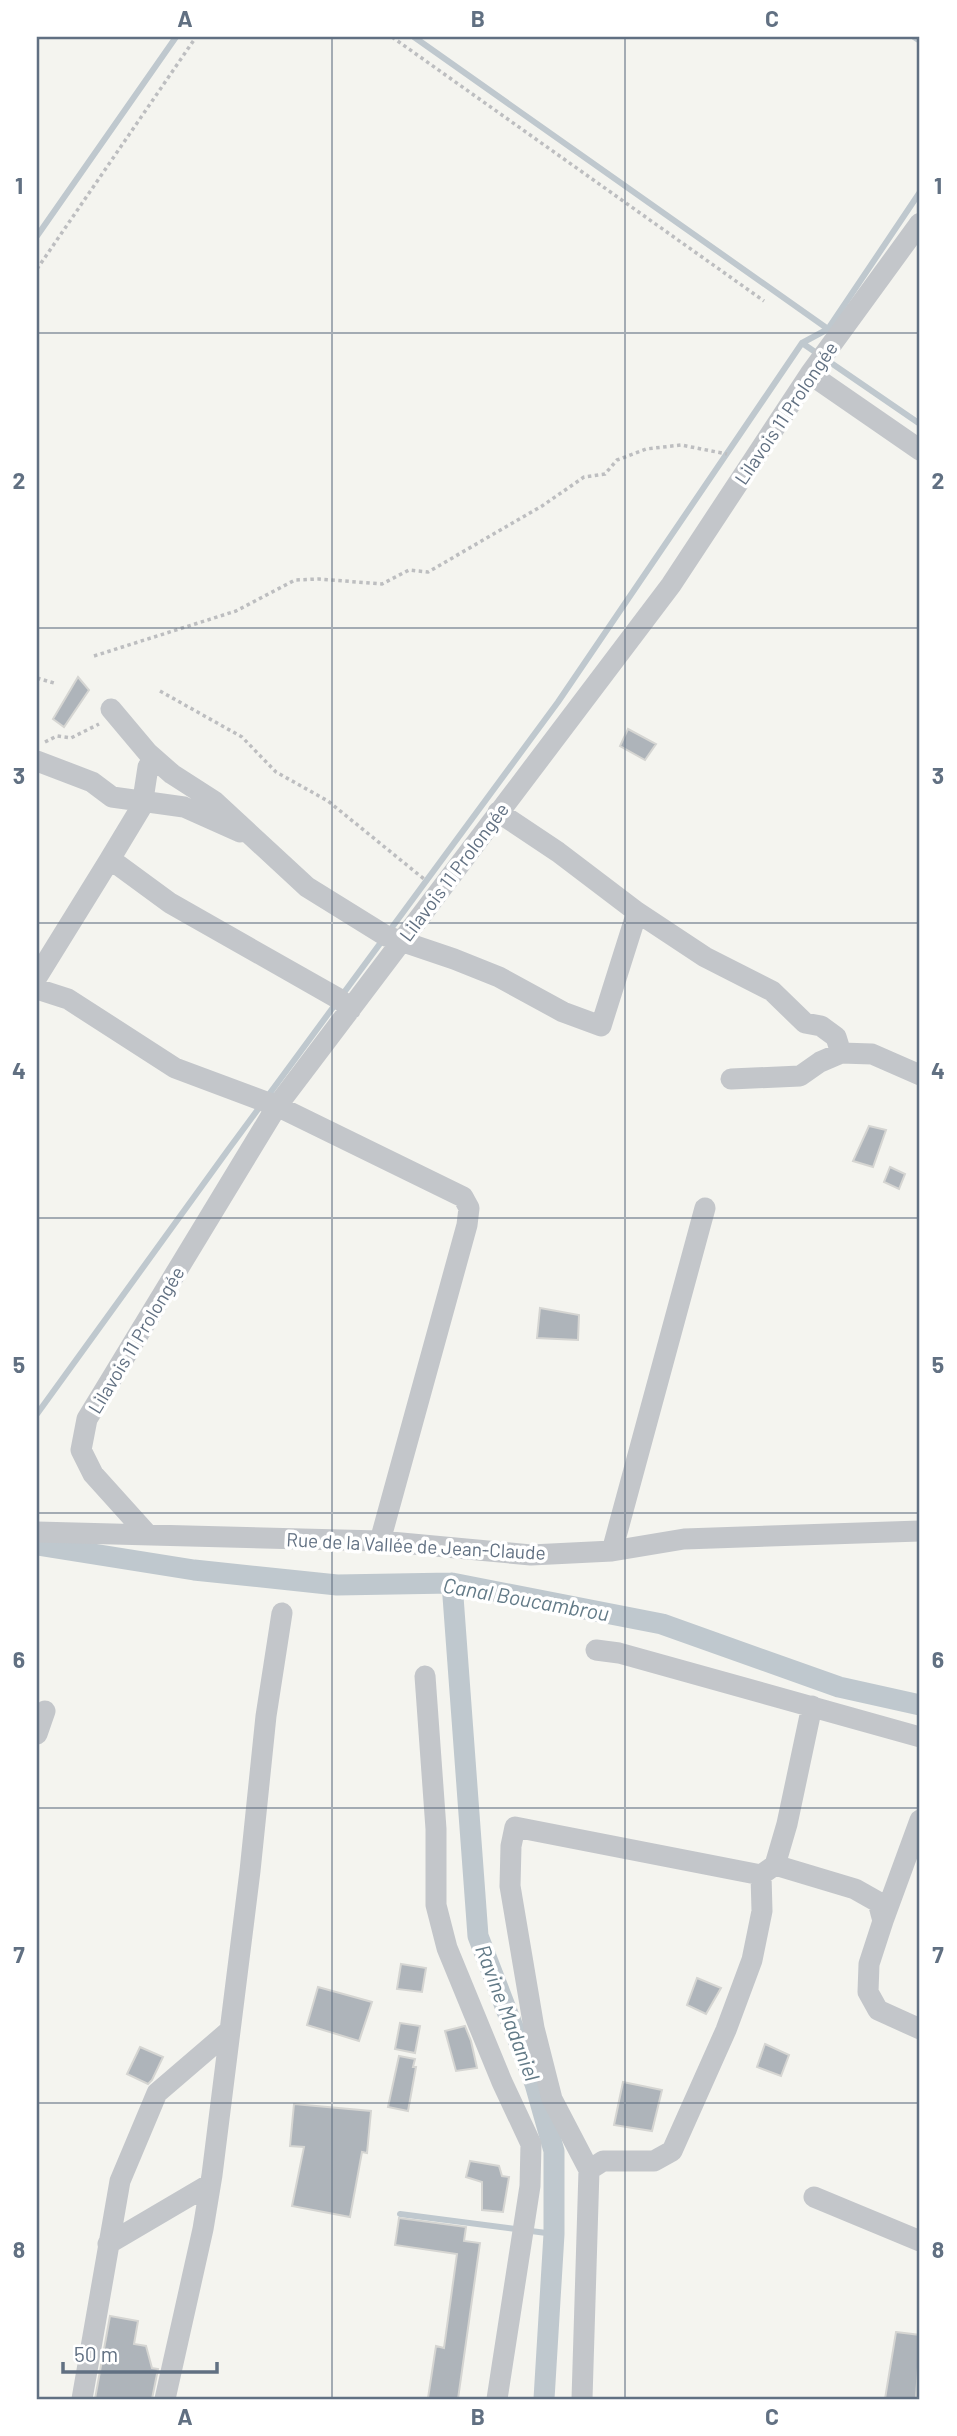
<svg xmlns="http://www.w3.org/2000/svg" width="957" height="2436" font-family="Barlow,sans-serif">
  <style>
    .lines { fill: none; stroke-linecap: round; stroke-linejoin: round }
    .stream { stroke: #bfc8ce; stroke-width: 6 }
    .canal { stroke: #bfc8ce; stroke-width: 21 }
    .building { fill: #aeb4ba; stroke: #d5d5d2; stroke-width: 2 }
    .path { stroke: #bdbec0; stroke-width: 3.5; stroke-dasharray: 3.5 3.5; stroke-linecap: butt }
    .minor { stroke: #c3c6ca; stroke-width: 21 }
    .grid { fill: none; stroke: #617082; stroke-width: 2; stroke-opacity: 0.55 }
    .labels { text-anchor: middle; stroke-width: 7; stroke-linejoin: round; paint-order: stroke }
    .street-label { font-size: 19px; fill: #617082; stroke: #fff }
    .water-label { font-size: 21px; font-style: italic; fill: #627a87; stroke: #fff }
    .neatline { fill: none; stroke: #617082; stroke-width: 2.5 }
    .grid-label { font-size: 23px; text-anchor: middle; font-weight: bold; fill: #617082 }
  </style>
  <rect width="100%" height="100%" fill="#f4f4ef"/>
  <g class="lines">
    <path class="stream" d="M414 37 828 329
      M914 37 920 41
      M37 236 176 37
      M802 343 920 424
      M37 1414 228 1150 558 702 802 343 828 329 920 192
      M400 2214 554 2234"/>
    <path class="canal" d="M37 1545 194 1570 337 1585 452 1583 662 1624 839 1687 920 1705
      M452 1583 478 1936 535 2084 554 2151V2234L544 2399"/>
  </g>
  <path class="building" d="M78 677 89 690 64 727 53 719Z
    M628 729 656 744 645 760 620 746Z
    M869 1126 886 1130 873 1167 853 1161Z
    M890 1167 905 1174 899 1189 884 1182Z
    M540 1308 579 1315 578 1340 537 1338Z
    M401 1964 426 1968 422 1992 397 1989Z
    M697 1978 721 1988 706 2014 687 2005Z
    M318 1987 372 2002 359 2041 307 2025Z
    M400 2023 420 2026 415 2053 395 2049Z
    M465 2026 471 2041 477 2068 456 2071 445 2031Z
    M765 2044 789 2055 781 2076 757 2067Z
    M140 2047 163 2057 152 2080 148 2084 127 2074Z
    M399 2056 415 2059 413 2067H416L408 2111 388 2107Z
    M623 2082 662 2090 652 2131 614 2125Z
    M294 2104 371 2111 367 2153 362 2152 350 2217 292 2206 304 2147 290 2146Z
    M470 2161 499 2166 502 2176 509 2177 503 2212 482 2210V2182L466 2177Z
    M399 2218 466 2227 464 2241 480 2243 458 2399 428 2398 436 2346 444 2348 457 2254 395 2245Z
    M110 2316 138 2321 134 2344 146 2346 152 2368 158 2369 152 2399H95Z
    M896 2332 920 2335 916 2399H885Z"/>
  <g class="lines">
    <path class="path" d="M392 37 764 301
      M37 269 196 37
      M94 656 236 611 295 580 319 579 382 584 409 570 428 572 542 506 584 477 605 474 617 460 646 449 681 445 727 454
      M37 678 54 683
      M160 691 242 737 276 772 328 801 424 879
      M45 742 57 736 71 738 99 724"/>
    <path class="minor" d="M810 374 920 450
      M111 709 148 753 172 774 214 801 307 887 386 936 454 959 499 977 563 1012 601 1026 637 912
      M156 760 148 767 142 806 110 859 170 903 339 999 351 1009
      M37 761 92 782 112 797 184 807 240 832
      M498 812 558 852 637 912 705 957 772 991 805 1023 821 1026 836 1037 841 1053
      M37 977 110 859
      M37 989 68 999 175 1068 277 1106 463 1197 469 1208 467 1225 380 1541
      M731 1079 800 1076 820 1062 841 1053 872 1054 920 1075
      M37 1532 380 1541 531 1555 612 1551 684 1539 920 1531
      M148 1535 93 1474 81 1450 87 1419 277 1106 671 585 810 374 920 223
      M612 1551 705 1208
      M596 1650 619 1653 920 1737
      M425 1676 436 1829V1905L447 1948 502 2082 531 2144 530 2186 497 2399
      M37 1734 45 1711
      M775 1865 855 1889 878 1902 883 1921 869 1964 868 1992 878 2010 920 2029
      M883 1921 920 1820
      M589 2170 552 2099 534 2028 510 1886 511 1846 515 1827 761 1875 775 1865 787 1824 812 1706
      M814 2197 920 2241
      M108 2244 210 2184
      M82 2399 120 2181 157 2093 228 2032
      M165 2399 203 2229 212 2175 250 1871 266 1716 282 1613
      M582 2399 589 2170 603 2161H654L672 2151 726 2030 752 1960 762 1911 761 1875"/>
  </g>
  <path class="grid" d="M332 37V2399M625 37V2399M37 333H920M37 628H920M37 923H920M37 1218H920M37 1513H920M37 1808H920M37 2103H920"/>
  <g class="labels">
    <g class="street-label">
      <text transform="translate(786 413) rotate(-56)" y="7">Lilavois 11 Prolongée</text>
      <text transform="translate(454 872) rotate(-53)" y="7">Lilavois 11 Prolongée</text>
      <text transform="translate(136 1340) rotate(-59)" y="7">Lilavois 11 Prolongée</text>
      <text transform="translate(416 1546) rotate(3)" y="7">Rue de la Vallée de Jean-Claude</text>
    </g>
    <g class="water-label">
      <text transform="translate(526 1600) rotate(10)" y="7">Canal Boucambrou</text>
      <text transform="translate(507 2013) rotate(69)" y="7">Ravine Madaniel</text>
    </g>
  </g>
  <rect width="957" height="2436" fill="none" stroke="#ffffff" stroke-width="77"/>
  <path d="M63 2362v10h154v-10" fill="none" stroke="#617082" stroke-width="3.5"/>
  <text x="74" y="2362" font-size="21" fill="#617082" stroke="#ffffff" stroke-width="5" paint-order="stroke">50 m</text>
  <rect x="38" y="38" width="880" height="2360" class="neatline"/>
  <g class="grid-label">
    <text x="185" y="27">A</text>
    <text x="478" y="27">B</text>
    <text x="772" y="27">C</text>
    <text x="19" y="194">1</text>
    <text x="938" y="194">1</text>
    <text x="19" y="489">2</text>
    <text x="938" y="489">2</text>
    <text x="19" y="784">3</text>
    <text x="938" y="784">3</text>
    <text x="19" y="1079">4</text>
    <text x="938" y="1079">4</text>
    <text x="19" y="1373">5</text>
    <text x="938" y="1373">5</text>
    <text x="19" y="1668">6</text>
    <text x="938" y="1668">6</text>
    <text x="19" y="1963">7</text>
    <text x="938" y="1963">7</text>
    <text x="19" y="2258">8</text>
    <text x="938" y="2258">8</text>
    <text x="185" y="2425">A</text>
    <text x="478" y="2425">B</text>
    <text x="772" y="2425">C</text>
  </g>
</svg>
